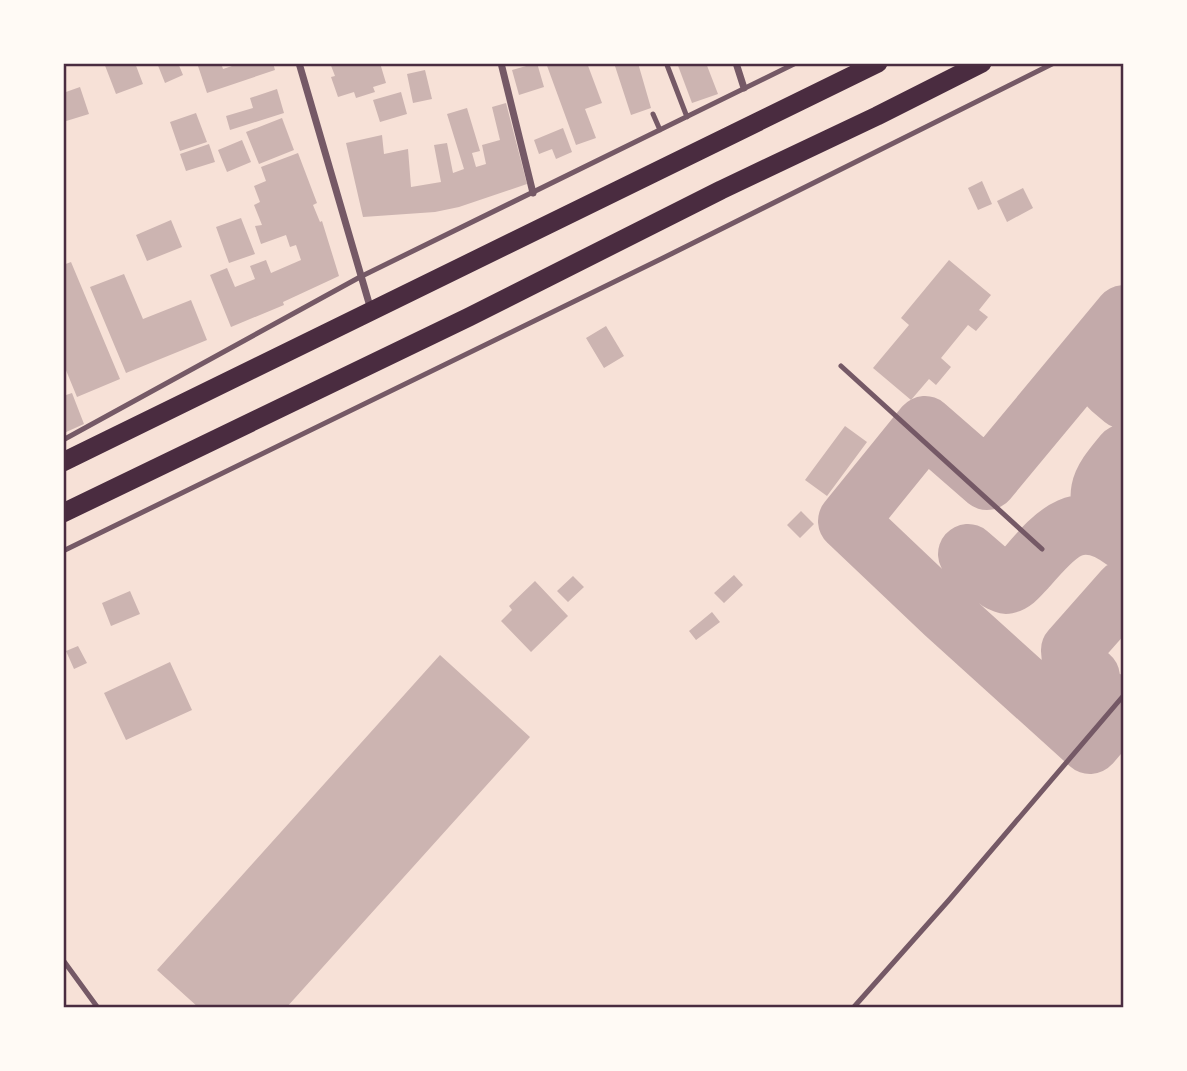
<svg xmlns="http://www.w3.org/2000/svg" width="1187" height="1071" font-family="'IBM Plex Sans',sans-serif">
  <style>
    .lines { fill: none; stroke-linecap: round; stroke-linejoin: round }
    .taxiway { stroke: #c3aaaa; stroke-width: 60 }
    .building { fill: #ccb4b1 }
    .service { stroke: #755966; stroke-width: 5 }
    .minor { stroke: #755966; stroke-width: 7 }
    .trunk { stroke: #4a2c40; stroke-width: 19 }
    .neatline { fill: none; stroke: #4a2c40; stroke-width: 2.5 }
  </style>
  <rect width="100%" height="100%" fill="#f7e1d7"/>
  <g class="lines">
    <path class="taxiway" d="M1124 315 987 480 925 426 848 521 945 613 1090 744 1124 704
      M1111 388 1124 399
      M1112 531C1093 494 1098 485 1124 454
      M968 554 999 581 1006 584C1015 582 1020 574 1027 567 1057 532 1079 507 1124 540
      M1090 677 1072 662 1071 650 1124 590"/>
  </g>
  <path class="building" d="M104 63H135L143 84 116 94Z
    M157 63H178L183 75 165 83Z
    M197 63H221L223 69 241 63H273L275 70 207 93Z
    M330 63H380L386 83 373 87 375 92 356 98 354 92 338 97 331 77 335 76Z
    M537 63 544 87 519 95 512 70Z
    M546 63H587L602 103 585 109 596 138 576 145Z
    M614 63H638L651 108 631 115Z
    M677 63H706L718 94 692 103Z
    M425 70 432 99 413 103 407 74Z
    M80 87 89 114 63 122V93Z
    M277 89 284 113 230 130 226 116 253 108 250 98Z
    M401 92 407 114 380 122 373 100Z
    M506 103 527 184 459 207 435 212 363 217 346 143 382 135 384 154 408 149 411 187 441 182 434 145 447 143 453 173 464 169 447 114 467 108 480 151 472 153 476 167 486 164 482 145 500 140 492 107Z
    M196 113 207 142 180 151 170 122Z
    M282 118 294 150 259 164 246 132Z
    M563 128 572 152 556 159 552 149 539 154 534 140Z
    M242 140 251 162 227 172 218 150Z
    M209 144 215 162 186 171 180 154Z
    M298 153 317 203 313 205 320 222 322 221 339 276 283 302 284 305 231 327 210 275 227 268 235 287 255 279 250 266 266 260 271 273 301 260 296 245 290 247 286 235 261 244 255 226 262 225 254 205 260 202 254 186 266 181 261 167Z
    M982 181 992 204 978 210 968 188Z
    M1023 188 1033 208 1007 222 997 201Z
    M241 218 255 254 229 263 216 227Z
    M171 220 182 247 147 261 136 235Z
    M949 260 991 295 979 310 988 317 976 331 968 325 941 358 951 367 936 385 929 379 911 400 873 368 909 325 901 318Z
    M71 262 120 379 77 397 63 363V265Z
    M124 274 143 319 191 300 207 340 126 373 90 287Z
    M606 326 624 356 604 368 586 338Z
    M72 393 84 424 64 433 63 396Z
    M845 426 867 442 827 496 805 480Z
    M801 511 814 524 800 538 787 525Z
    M734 575 743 585 724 603 714 593Z
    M573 576 584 587 568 602 557 591Z
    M535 581 568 616 531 652 501 621 512 610 509 606Z
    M130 591 140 614 111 626 102 603Z
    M712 612 720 622 696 640 689 631Z
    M78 646 87 663 74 669 66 651Z
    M440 655 530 737 286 1008H199L157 970Z
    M170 662 192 710 126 740 104 693Z"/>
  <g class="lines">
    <path class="service" d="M667 65 687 117
      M653 114 660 130
      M841 366 1042 549
      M63 440 360 277 796 63
      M63 551 663 258 1054 63
      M63 960 98 1008
      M853 1008 949 900 1124 695"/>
    <path class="minor" d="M299 63 371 310
      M501 63 533 193
      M736 63 744 88"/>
    <path class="trunk" d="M63 462 878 63
      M63 513 469 317 721 190 877 116 982 63"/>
  </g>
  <rect width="1187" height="1071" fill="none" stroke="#fffaf5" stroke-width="130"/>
  <rect x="65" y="65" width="1057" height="941" class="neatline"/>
</svg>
